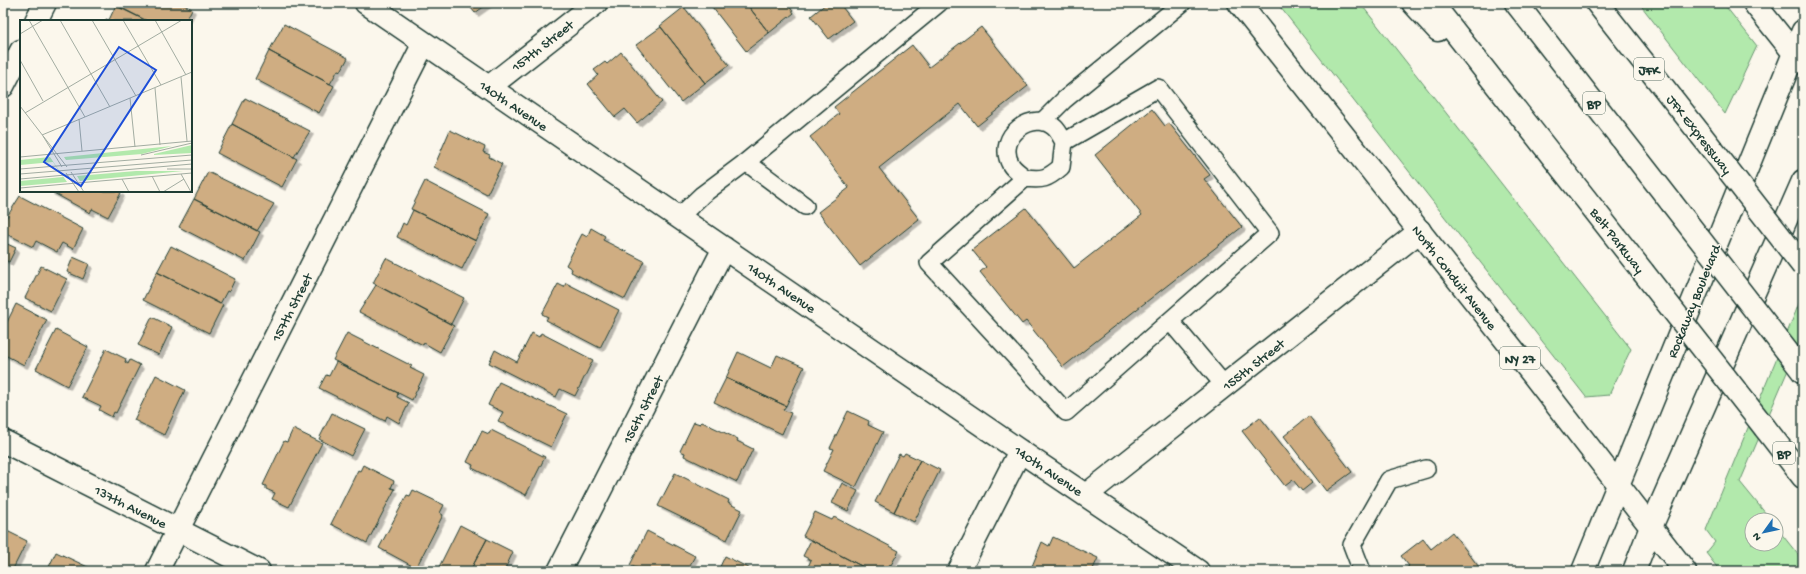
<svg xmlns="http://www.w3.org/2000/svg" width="1806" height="574" font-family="'Gochi Hand',sans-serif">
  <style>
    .green { fill: #b2e9ac; stroke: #689370 }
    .building { fill: #cfad82; stroke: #1f3d34; filter: url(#shadow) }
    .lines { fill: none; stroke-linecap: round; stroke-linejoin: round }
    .service-casing { stroke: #1f3d34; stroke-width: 20 }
    .minor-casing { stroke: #1f3d34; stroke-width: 25 }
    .primary-casing { stroke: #1f3d34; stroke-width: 25 }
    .motorway-casing { stroke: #1f3d34; stroke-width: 25 }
    .service { stroke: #fbf7ec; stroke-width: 17 }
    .minor { stroke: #fbf7ec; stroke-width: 22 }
    .primary { stroke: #fbf7ec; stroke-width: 22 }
    .motorway { stroke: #fbf7ec; stroke-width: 22 }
    .motorway-bridge-casing { stroke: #1f3d34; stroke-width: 25; stroke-linecap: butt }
    .motorway-bridge { stroke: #fbf7ec; stroke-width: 22 }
    .labels { text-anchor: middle; stroke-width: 3; stroke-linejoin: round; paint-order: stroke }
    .shield { fill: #fbf7ec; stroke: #61756b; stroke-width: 1 }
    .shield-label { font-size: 13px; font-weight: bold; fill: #1f3d34 }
    .street-label { font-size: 14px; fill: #1f3d34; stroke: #fbf7ec }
    .inset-road { fill: none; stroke: #a3ada2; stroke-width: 1 }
    .view { fill: #1d4ed8; fill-opacity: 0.15; stroke: #1d4ed8; stroke-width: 2 }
    .inset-edge { fill: none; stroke: #1f3d34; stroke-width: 2 }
  </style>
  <defs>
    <filter id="shadow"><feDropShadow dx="3.5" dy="3.5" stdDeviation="0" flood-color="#0004"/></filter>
  </defs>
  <rect width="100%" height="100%" fill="#fbf7ec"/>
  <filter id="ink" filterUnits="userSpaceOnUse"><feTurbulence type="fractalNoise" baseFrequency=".025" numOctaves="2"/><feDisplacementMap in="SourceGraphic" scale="8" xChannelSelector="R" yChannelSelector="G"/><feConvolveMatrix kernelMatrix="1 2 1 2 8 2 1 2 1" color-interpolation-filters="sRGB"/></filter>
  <g filter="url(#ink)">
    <path class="green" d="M1277 3H1360L1631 349 1609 395 1586 397Z
      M1639 3H1723L1757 46 1725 114Z
      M1803 294V335L1740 482 1771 520H1752V544H1776V527L1803 561V571H1720L1706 553 1715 542 1706 530Z"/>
    <path class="building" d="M115 3H180L192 9 186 21H147L114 5Z
      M467 3H489L475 13Z
      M709 3H746L769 33 746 51Z
      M746 3H787L794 13 769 33Z
      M827 3H839L853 21 829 39 811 16Z
      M116 5 147 21H105L106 19 109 20Z
      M684 7 729 65 705 83 660 26Z
      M284 24 348 58 341 71 338 70 330 84 269 51Z
      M661 27 705 83 681 102 636 45Z
      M981 27 1028 86 977 126 960 104 879 168 919 219 860 266 818 212 849 188 810 137 839 114 834 107 912 45 929 67Z
      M269 51 334 86 319 113 255 79Z
      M621 52 662 102 637 123 625 109 615 117 588 84 598 75 594 70 605 62 607 64Z
      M245 98 310 131 294 157 232 124Z
      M1152 109 1165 126 1169 123 1210 175 1204 179 1242 227 1063 367 1026 321 1022 324 980 272 986 267 972 250 1026 208 1074 268 1142 215 1095 155Z
      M232 124 297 159 282 187 217 153Z
      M450 130 485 147 483 152 490 155 489 157 502 164 487 194 434 167Z
      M208 172 274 204 257 231 194 199Z
      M425 181 489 214 476 241 411 209Z
      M50 191H118L121 193 108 217 92 209 90 213Z
      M20 196 83 229 73 249 62 243 57 252 36 241 33 247 3 232V223Z
      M194 199 260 232 245 261 179 227Z
      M413 210 476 241 462 269 397 237 403 223 406 225Z
      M591 228 605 236 603 240 644 261 625 299 571 272 572 269 566 265 582 234 587 237Z
      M3 242 16 248 9 262 3 259Z
      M171 246 235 279 229 292 227 291 220 304 157 272Z
      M73 257 89 264 83 279 67 272Z
      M386 258 464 298 451 324 373 283Z
      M41 266 67 279 51 311 25 298Z
      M157 272 223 305 209 333 143 300Z
      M566 283 619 310 600 348 546 320 548 317 542 314 558 284 564 287Z
      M376 285 454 326 440 352 424 343 423 345 359 312Z
      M16 304 47 320 24 365 3 354V330Z
      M152 317 172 327 159 355 138 345Z
      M56 330 88 347 67 386 36 369Z
      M347 333 412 366 410 368 424 375 412 400 333 360Z
      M532 333 539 337 541 333 593 360 575 396 560 389 556 397 489 363 495 350 517 362Z
      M106 349 126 359 125 362 128 364 130 360 140 365 116 413 114 412 112 417 99 410 101 406 82 397Z
      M738 352 771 368 777 355 804 367 786 406 726 378Z
      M336 362 398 393 397 397 409 403 399 423 387 416 385 421 319 388 326 375 329 376Z
      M156 375 185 390 164 435 134 420Z
      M726 378 786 406 783 410 791 413 782 434 714 402Z
      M499 382 567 414 551 447 498 421 503 412 488 405Z
      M848 411 869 421 868 425 883 432 856 487 823 471 834 449 830 448Z
      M332 413 365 429 351 456 319 439Z
      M1309 416 1352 472 1326 491 1284 436Z
      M1260 417 1312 483 1302 491 1293 480 1285 486 1242 431Z
      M694 422 700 424 702 422 738 439 737 441 753 449 737 482 684 456 685 453 680 451Z
      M293 429 322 443 289 507 272 499 275 493 266 489V486L263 485 284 441 287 442Z
      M491 430 545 457 526 495 472 468 473 465 467 462 482 431 489 434Z
      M905 453 920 460 894 512 875 502 899 454 903 456Z
      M920 460 940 470 914 522 894 512Z
      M363 465 394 481 391 488 395 489 367 543 331 524 358 470 360 471Z
      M675 473 729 500 728 503 742 510 727 540 658 506Z
      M842 483 858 491 848 511 832 503Z
      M413 490 444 505 440 513 443 515 416 568 379 548 407 495 410 496Z
      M815 512 832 520 834 517 899 551 891 565 890 564 886 571H871L803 536Z
      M460 525 487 539 470 571H437Z
      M3 529 27 541 12 571H3Z
      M647 531 695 556 690 565 693 567 691 571H642L630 565Z
      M1452 532 1482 571H1402L1409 566 1401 556 1423 539 1431 549Z
      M1053 537 1098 558 1093 569 1098 571H1030L1042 542 1049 546Z
      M487 539 513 552 504 571H470Z
      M811 540 871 571H806L811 560 803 556Z
      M56 552 92 569 91 571H47Z
      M725 556 745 566 754 571H718Z"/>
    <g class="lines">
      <defs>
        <path id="service" d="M1042 122 1064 100 1182 3
          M746 162 805 206
          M1025 178C1021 174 1014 170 1011 165 994 136 1035 108 1055 128 1059 132 1061 137 1064 142L1061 167C1047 179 1043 180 1025 178L929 263 1066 412 1270 233 1158 88 1064 142
          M679 217 702 195 746 162 939 3
          M1170 321 1225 386
          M1362 571 1352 545 1389 480 1426 469"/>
        <path id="minor" d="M366 3 1020 451 1198 571
          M36 21 45 3
          M3 86 21 51
          M489 87 596 3
          M3 441 259 571
          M1086 495 1420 231
          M157 571 424 43
          M559 571 724 248
          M959 571 1020 451"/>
        <path id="primary" d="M1239 3 1534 376 1685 571
          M1754 3 1801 62
          M1583 571 1803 31
          M1634 571 1651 527 1803 181"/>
        <path id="motorway" d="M1413 3 1438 30
          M1432 3 1643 272
          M1516 3 1671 202
          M1597 3 1701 135
          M1793 359 1803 372
          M1765 428 1803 477"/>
      </defs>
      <use href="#service" class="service-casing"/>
      <use href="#minor" class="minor-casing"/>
      <use href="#primary" class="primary-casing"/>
      <use href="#motorway" class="motorway-casing"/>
      <use href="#service" class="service"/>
      <use href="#minor" class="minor"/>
      <use href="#primary" class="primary"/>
      <use href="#motorway" class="motorway"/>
      <defs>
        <path id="motorway-bridge" d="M1701 135 1803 266
          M1671 202 1793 359
          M1643 272 1765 428"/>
      </defs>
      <use href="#motorway-bridge" class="motorway-bridge-casing"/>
      <use href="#motorway-bridge" class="motorway-bridge"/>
    </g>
  </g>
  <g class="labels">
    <g class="shield">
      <rect x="1634" y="58" width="30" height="22" rx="3"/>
      <rect x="1583" y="92" width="22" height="22" rx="3"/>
      <rect x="1500" y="347" width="40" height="22" rx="3"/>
      <rect x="1773" y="442" width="22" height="22" rx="3"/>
    </g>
    <g class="shield-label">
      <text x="1649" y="74">JFK</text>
      <text x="1594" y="108">BP</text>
      <text x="1520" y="363">NY 27</text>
      <text x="1784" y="458">BP</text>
    </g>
    <g class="street-label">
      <text transform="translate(542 45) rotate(-38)" y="5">157th Street</text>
      <text transform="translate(514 105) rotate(34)" y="5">140th Avenue</text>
      <text transform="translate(1700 134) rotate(52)" y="5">JFK Expressway</text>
      <text transform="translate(1618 240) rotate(52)" y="5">Belt Parkway</text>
      <text transform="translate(1455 277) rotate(52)" y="5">North Conduit Avenue</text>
      <text transform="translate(782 287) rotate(34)" y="5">140th Avenue</text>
      <text transform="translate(1693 301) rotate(-68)" y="5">Rockaway Boulevard</text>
      <text transform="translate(291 307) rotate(-63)" y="5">157th Street</text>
      <text transform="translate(1253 364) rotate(-38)" y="5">155th Street</text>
      <text transform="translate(642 409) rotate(-63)" y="5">156th Street</text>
      <text transform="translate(1049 470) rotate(34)" y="5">140th Avenue</text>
      <text transform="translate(131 506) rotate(27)" y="5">137th Avenue</text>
    </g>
  </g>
  <g transform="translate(20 20)">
    <rect width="172" height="172" fill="#fbf7ec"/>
    <path d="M172 125V133L134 135V134ZM152 126 122 134 46 140 44 137ZM30 137 47 162 0 166V161L43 157 33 142 0 145V140ZM116 151H163L60 161 57 156Z" fill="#b2e9ac"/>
    <path class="inset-road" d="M9 0 65 97M40 0 90 87M72 0 116 76M103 0 141 65M135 0 166 55M0 14 23 0M0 40 23 81M161 57 167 121M135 68 140 125M110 78 115 127M0 86 47 147M5 93 162 0M59 99 62 131M22 115 172 52M23 116 42 147M121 135 172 123M0 137 172 121M0 149 172 135M147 149H172M51 152 64 172M46 153 59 172M0 154 172 140M161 154 171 172M132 156 140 172M0 159 172 144M102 159 109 172M0 168 172 153M143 172 164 159"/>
    <path class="view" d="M99 27 136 50 61 166 24 142Z"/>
    <rect width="172" height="172" class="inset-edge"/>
  </g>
  <rect width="1806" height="574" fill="none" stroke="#fbf7ec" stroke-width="16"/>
  <rect x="8" y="8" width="1790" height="558" fill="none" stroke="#1f3d34" stroke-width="1.5" filter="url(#ink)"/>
  <g transform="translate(1764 532) rotate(237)"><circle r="19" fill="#fbf7ec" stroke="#a3ada2"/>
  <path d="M0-3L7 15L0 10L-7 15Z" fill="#1f6fb2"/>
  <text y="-6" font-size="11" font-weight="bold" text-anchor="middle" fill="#1f3d34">N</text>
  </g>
</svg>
